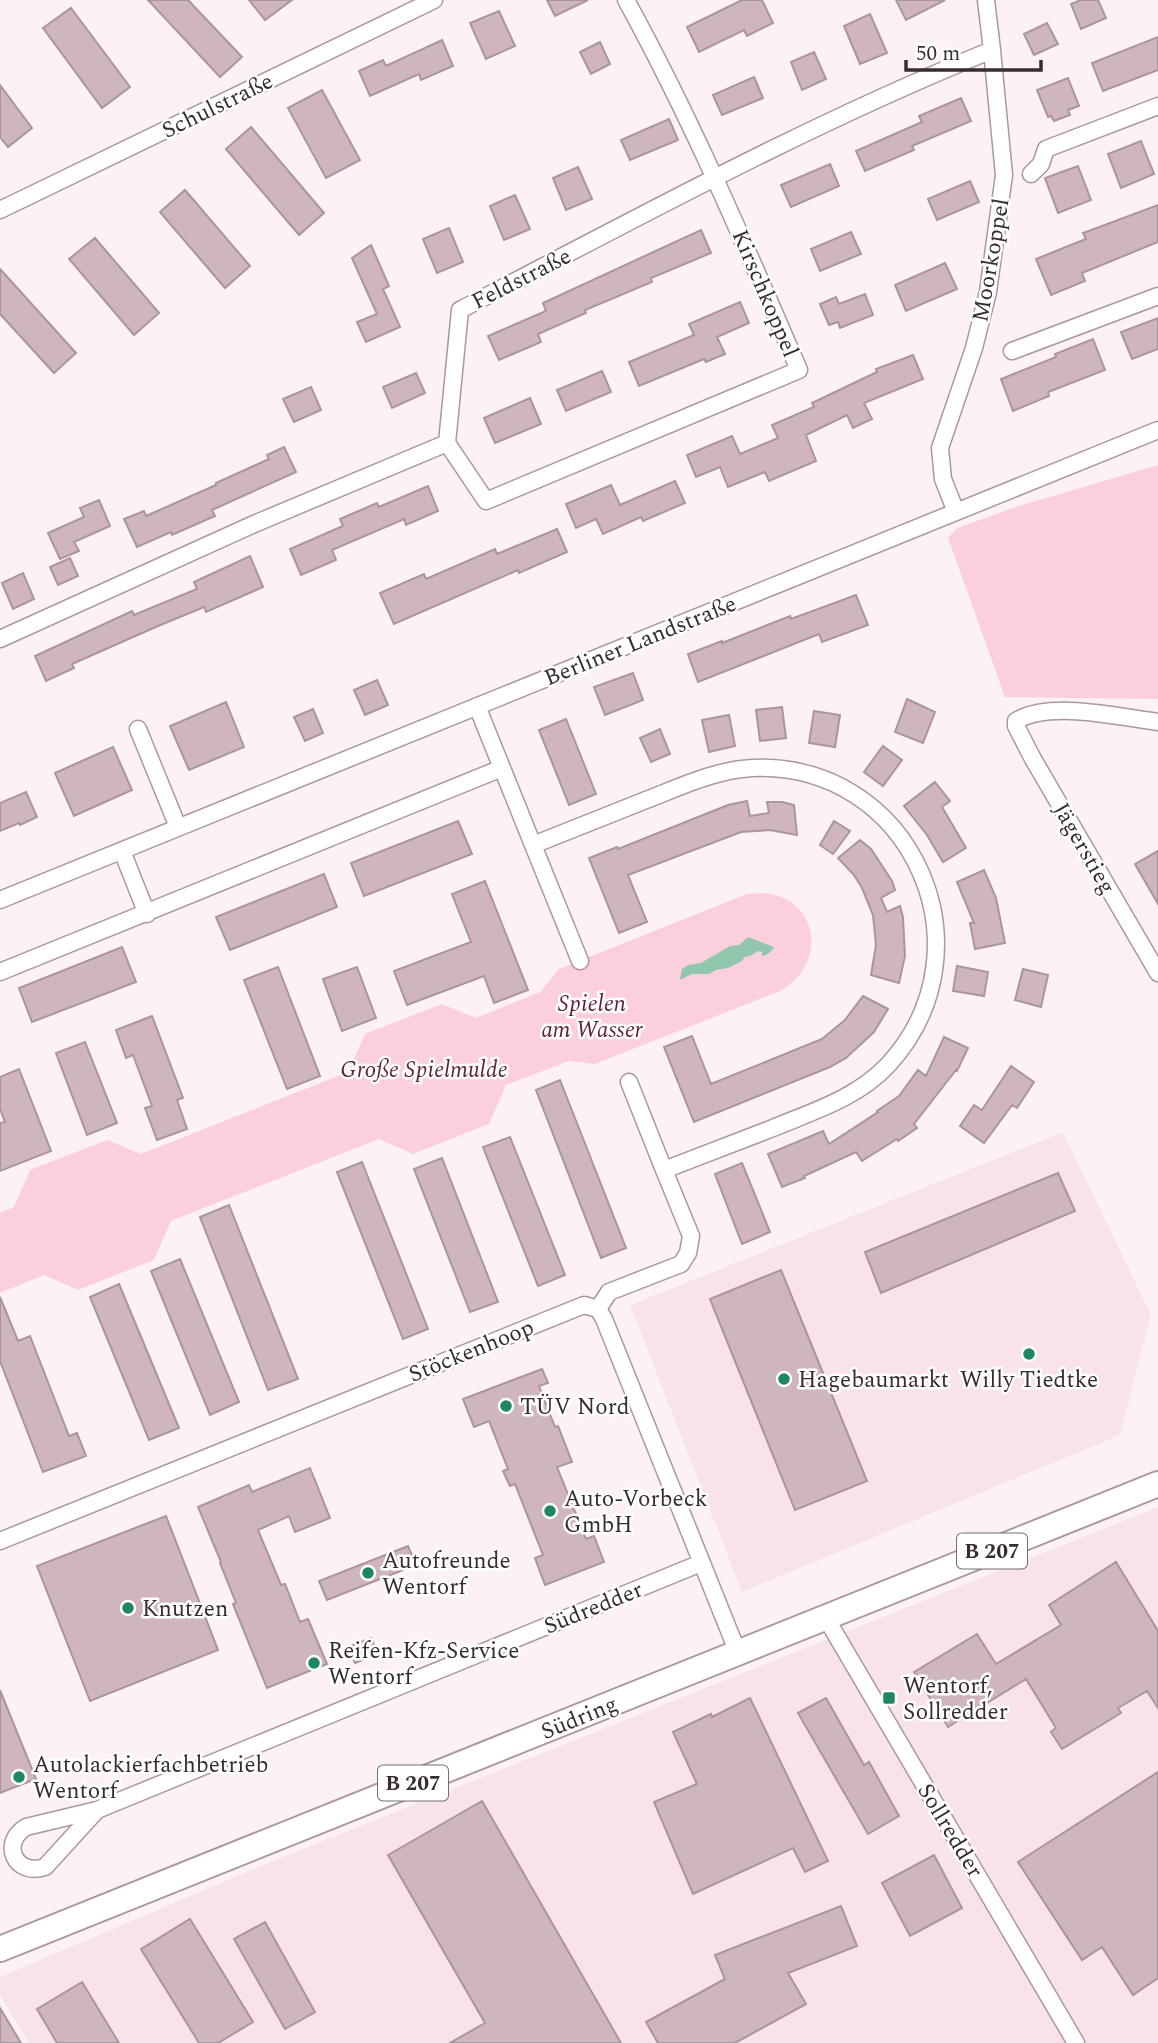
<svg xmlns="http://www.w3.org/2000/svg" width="1158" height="2043" font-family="Spectral,serif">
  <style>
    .built { fill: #f7e3e9 }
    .green { fill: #fccfdc }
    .water { fill: #90c7ad }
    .building { fill: #cfb6bd; stroke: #ab949b; stroke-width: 2 }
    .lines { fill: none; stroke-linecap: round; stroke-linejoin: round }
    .street-casing { stroke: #ad969d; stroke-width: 19 }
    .primary-casing { stroke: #ad969d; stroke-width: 28 }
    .street { stroke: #fff; stroke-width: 16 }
    .primary { stroke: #fff; stroke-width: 24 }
    .poi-dot { fill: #1f8662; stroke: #fff; stroke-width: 2.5 }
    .labels { text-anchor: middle; stroke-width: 5; stroke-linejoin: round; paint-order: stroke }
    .shield { fill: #fff; stroke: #736c6e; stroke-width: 2 }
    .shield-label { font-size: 21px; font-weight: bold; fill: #372d30 }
    .street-label { font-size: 23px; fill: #372d30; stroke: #fff }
    .park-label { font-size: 23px; font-style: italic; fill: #62223c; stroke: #fff }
    .poi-label { font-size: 23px; fill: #372d30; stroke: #fff; text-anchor: start }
  </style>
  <rect width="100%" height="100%" fill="#fcf2f5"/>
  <path class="built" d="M1063 1132 1151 1315 1120 1435 742 1592 630 1305Z
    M1158 1507V2043H29L0 1995V1977L275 1860Z"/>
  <path class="green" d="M1158 465V699L1005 697 948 538 957 528 1019 506Z
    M763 893C819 897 829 964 780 991L595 1064 569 1061 506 1085 489 1124 413 1154 379 1139 171 1221 154 1260 78 1290 44 1275 0 1293V1213L14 1207 30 1170 107 1140 141 1154 348 1072 365 1034 442 1004 476 1018 540 992 559 969 747 894Z"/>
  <path class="water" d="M748 937 774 947C771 952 768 955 762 956V952L758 951C755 954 748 957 744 957L742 961 728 968 716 970 709 974H692L680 980 682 969 688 965 701 963 730 946 739 945Z"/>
  <path class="building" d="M148 0H188L242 57 220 77Z
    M249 0H292L265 20Z
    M547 0H588L555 16Z
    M742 0H762L773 23 747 36 744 30 699 52 687 27Z
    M896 0H945L906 20Z
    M1081 0H1098L1106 18 1081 29 1071 4Z
    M71 8 130 87 102 108 43 28Z
    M499 11 515 46 486 59 470 23Z
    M870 14 887 53 860 64 844 26Z
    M1047 23 1058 44 1034 55 1024 34Z
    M1158 37V70L1103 91 1092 63Z
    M442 40 453 66 421 80 419 74 370 96 359 71 383 60 386 66Z
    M600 42 610 64 591 74 580 52Z
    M814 52 826 79 802 90 791 62Z
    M754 77 763 98 722 115 713 95Z
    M1068 78 1079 106 1068 110 1070 115 1054 121 1051 116 1048 117 1037 90Z
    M0 85 32 128 8 147 0 137Z
    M322 90 360 160 326 178 288 108Z
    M961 98 971 121 912 146 914 150 865 171 856 151 922 122 919 116Z
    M669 119 678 140 630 160 621 140Z
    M251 127 324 213 299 235 226 149Z
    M1141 141 1154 174 1121 188 1108 154Z
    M830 164 839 186 791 207 781 185Z
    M1078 166 1091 200 1058 213 1045 178Z
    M578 167 592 199 566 210 553 178Z
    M970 181 979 202 937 220 928 199Z
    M185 190 250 266 225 288 160 212Z
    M515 195 530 229 504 240 490 206Z
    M1158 205V242L1082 273 1085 281 1051 295 1036 259 1086 239 1083 233Z
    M449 228 463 262 437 273 423 239Z
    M701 230 711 253 651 278 652 282 585 310 586 313 538 334 541 342 499 360 488 336 546 311 543 303Z
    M851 232 861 254 820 271 811 249Z
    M95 238 159 313 134 335 69 259Z
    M371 245 389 286 383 289 400 327 366 342 357 322 377 314 352 258Z
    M945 263 957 289 906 311 895 285Z
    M0 269 76 353 54 373 0 314Z
    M865 294 873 315 840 328 838 322 829 325 820 304 836 297 839 304Z
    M740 302 749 323 717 337 725 354 706 362 704 359 639 386 629 362 694 335 689 324Z
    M1158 318V349L1132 359 1121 332Z
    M1093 339 1105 370 1048 392 1049 396 1013 411 1001 379 1056 357 1055 354Z
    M913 355 923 379 864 403 872 419 853 428 847 415 806 435 816 461 769 481 765 472 728 487 720 467 696 477 687 455 732 436 740 454 778 438 772 425 814 407 812 403 877 372 876 369Z
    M602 371 611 392 566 411 557 390Z
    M416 373 425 393 392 408 383 387Z
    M311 387 321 410 294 422 283 399Z
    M530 398 541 424 495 443 484 418Z
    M284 447 296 472 212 510 215 516 172 535 171 532 137 547 124 519 144 511 146 516 216 485V483L269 459 267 455Z
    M675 481 685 503 643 521 641 517 603 534 596 519 576 528 566 504 611 485 620 505Z
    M428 486 438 511 406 525 404 519 332 550 336 560 301 575 290 549 343 526 340 519 377 503 379 507Z
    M99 500 110 526 74 542 79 551 60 559 48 533 84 517 80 508Z
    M557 529 567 552 519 573 518 570 394 624 380 593 424 574 426 579 495 549 497 554Z
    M250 556 263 587 206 612 204 607 158 626 72 664 74 668 46 681 35 656 132 611 134 615 197 589 194 582Z
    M70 558 78 576 58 585 50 567Z
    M23 573 34 599 13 609 2 583Z
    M856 595 868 625 822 642 819 634 698 682 688 654 722 641V643L790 616 791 619Z
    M633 673 643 700 605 715 594 687Z
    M377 680 388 705 365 715 354 690Z
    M907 699 935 712 923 743 895 732Z
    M226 702 244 747 189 770 170 726Z
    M782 707 786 738 760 741 756 710Z
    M313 709 323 733 305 741 294 717Z
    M814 711 840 715 835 747 809 743Z
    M729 715 735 746 709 752 702 720Z
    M566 719 596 794 569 805 539 730Z
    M660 729 670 754 651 762 640 738Z
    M883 746 902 760 883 786 864 772Z
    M113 747 132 790 74 816 55 773Z
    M935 782 950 801 942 807 966 848 943 862 927 835 904 806Z
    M26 792 37 817 20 825 19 823 0 831V803Z
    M747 801 750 816 769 813 767 802H782L794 805 797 835 770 830 741 832 628 875 647 922 619 933 589 858 617 847 618 849 728 805Z
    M458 821 472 854 364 896 351 863Z
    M834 821 850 831 833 854 820 845Z
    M860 840 871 849 892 881 895 890 881 898 887 912 900 906 903 917 905 956 899 983 871 975 876 945 873 915 862 888 854 875 838 858Z
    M1158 851V904L1135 864Z
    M984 870 996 898 1005 943 975 949 970 923H974L957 882Z
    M324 874 337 907 230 950 216 917Z
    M485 881 528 990 494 1003 484 976 407 1005 394 971 471 942 452 894Z
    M122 947 136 982 32 1022 19 988Z
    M957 966 988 972 984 996 953 991Z
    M278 967 320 1076 287 1089 244 980Z
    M357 967 376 1018 342 1031 323 979Z
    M1023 969 1048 975 1041 1007 1015 1000Z
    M863 996 888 1009 874 1032 846 1058 830 1067 694 1122 664 1047 692 1036 711 1084 822 1039 845 1020Z
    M152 1016 183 1098 177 1100 187 1129 157 1140 145 1108 152 1106 133 1055 126 1058 116 1030Z
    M944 1037 968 1048 957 1071 956 1070 914 1124 917 1128 898 1141 897 1139 862 1161 856 1152 804 1176 805 1178 782 1187 768 1154 823 1131 829 1144 878 1112 877 1111 899 1096 918 1070 926 1076Z
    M85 1042 117 1123 87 1135 56 1053Z
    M1011 1066 1034 1082 1017 1108 1012 1105 984 1143 960 1126 974 1105 982 1110Z
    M19 1069 51 1151 0 1171V1123L5 1122 0 1109V1077Z
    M560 1080 626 1248 601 1258 536 1090Z
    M510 1137 565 1275 538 1286 483 1147Z
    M442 1158 498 1302 470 1312 414 1169Z
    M362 1162 428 1329 403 1339 337 1172Z
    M742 1163 770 1232 742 1244 715 1174Z
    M1058 1173 1075 1211 881 1293 865 1252Z
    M229 1205 298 1379 268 1390 200 1217Z
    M180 1259 239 1402 210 1415 151 1271Z
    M781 1270 867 1481 795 1510 710 1299Z
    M119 1284 179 1428 149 1440 90 1297Z
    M0 1297 18 1341 30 1336 69 1436 77 1433 86 1456 43 1472 0 1361Z
    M542 1369 548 1383 539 1386 555 1427 558 1426 572 1462 557 1467 586 1539 594 1536 604 1562 545 1585 535 1558 543 1555 515 1484 510 1486 503 1471 508 1469 489 1421 474 1427 463 1399Z
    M310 1468 330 1518 295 1532 289 1516 258 1530 281 1585 285 1584 300 1622 308 1619 327 1664 267 1688 233 1604 236 1603 220 1563 221 1562 198 1507 249 1485 252 1492Z
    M166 1516 218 1650 90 1701 37 1566Z
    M408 1546 416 1565 327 1600 319 1581Z
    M1116 1562 1158 1631V1708L1147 1691 1118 1708 1121 1713 1062 1749 1051 1732 1056 1728 1026 1679 948 1727 914 1672 977 1634 996 1664 1061 1625 1049 1605Z
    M371 1638 378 1654 355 1663 348 1647Z
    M0 1690 36 1779 0 1793Z
    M750 1698 828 1861 805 1872 793 1848 693 1894 654 1802 697 1784 673 1732 711 1714 712 1717Z
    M826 1698 864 1765 869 1762 899 1816 868 1834 798 1713Z
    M1158 1772V1978L1133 1995 1102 1947 1082 1960 1018 1862Z
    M482 1801 621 2043H450L485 2023 388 1855Z
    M934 1855 962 1908 910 1936 882 1883Z
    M841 1906 857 1946 788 1973 806 2004 735 2043H658L646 2022 725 1979 715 1955Z
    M190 1919 253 2022 218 2043H199L141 1949Z
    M265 1922 315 2012 285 2029 234 1939Z
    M82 1982 119 2043H57L37 2009Z
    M0 2008 21 2043H0Z"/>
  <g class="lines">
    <defs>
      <path id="street" d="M1031 174 1041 164 1046 149 1158 106
        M0 210 434 0
        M1012 351 1158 296
        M447 443 486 501 799 370C745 245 692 120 626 0
        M956 512 943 479 940 448 974 348 988 292 1004 175 992 50 986 0
        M0 639 254 524 447 443 460 310C635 219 809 124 992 50
        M477 706 533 845C571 830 608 815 646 800 680 787 715 770 752 768 911 761 995 949 888 1065 857 1098 814 1111 773 1128 737 1142 701 1156 664 1170L691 1236 688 1253 681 1264 609 1292 598 1309
        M1158 722C1119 717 1050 700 1016 721V726L1033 759 1158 973
        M138 729 178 827
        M533 845 580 961
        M122 851 147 914
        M0 900 1158 430
        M0 972 502 768
        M629 1082 664 1170
        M0 1541 584 1305 598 1309 604 1319 738 1653
        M826 1618 1076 2043
        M97 1810 45 1867C15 1877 0 1843 26 1827L97 1810 701 1563"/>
      <path id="primary" d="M0 1949 1158 1484"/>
    </defs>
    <use href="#street" class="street-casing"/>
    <use href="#primary" class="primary-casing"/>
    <use href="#street" class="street"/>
    <use href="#primary" class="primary"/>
  </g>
  <g class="poi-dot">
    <circle cx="1029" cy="1354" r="7"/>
    <circle cx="784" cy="1379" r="7"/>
    <circle cx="506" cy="1406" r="7"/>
    <circle cx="550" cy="1511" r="7"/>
    <circle cx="368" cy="1573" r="7"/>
    <circle cx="128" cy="1608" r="7"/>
    <circle cx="314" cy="1663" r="7"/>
    <rect x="882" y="1691" width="14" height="14" rx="3.5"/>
    <circle cx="19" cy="1777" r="7"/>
  </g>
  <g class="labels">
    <g class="shield">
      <rect x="957" y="1533.5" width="70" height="35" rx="5"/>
      <rect x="378" y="1765.5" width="70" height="35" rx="5"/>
    </g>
    <g class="shield-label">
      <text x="992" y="1558">B 207</text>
      <text x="413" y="1790">B 207</text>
    </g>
    <g class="street-label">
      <text transform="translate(217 105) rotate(-26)" y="8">Schulstraße</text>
      <text transform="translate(990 260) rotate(-80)" y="8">Moorkoppel</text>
      <text transform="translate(521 278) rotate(-27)" y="8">Feldstraße</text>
      <text transform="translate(766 293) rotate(67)" y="8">Kirschkoppel</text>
      <text transform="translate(640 640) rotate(-22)" y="8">Berliner Landstraße</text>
      <text transform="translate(1085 848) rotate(60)" y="8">Jägerstieg</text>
      <text transform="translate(471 1350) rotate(-22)" y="8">Stöckenhoop</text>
      <text transform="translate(593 1607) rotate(-22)" y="8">Südredder</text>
      <text transform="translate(579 1717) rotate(-22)" y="8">Südring</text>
      <text transform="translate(951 1830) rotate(59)" y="8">Sollredder</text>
    </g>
    <g class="park-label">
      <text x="592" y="1011">Spielen<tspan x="592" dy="26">am Wasser</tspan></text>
      <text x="424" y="1077">Große Spielmulde</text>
    </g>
    <g class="poi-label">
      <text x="798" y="1387">Hagebaumarkt</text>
      <text x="1029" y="1387" text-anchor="middle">Willy Tiedtke</text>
      <text x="520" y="1414">TÜV Nord</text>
      <text x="564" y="1506">Auto-Vorbeck<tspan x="564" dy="26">GmbH</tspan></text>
      <text x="382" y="1568">Autofreunde<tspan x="382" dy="26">Wentorf</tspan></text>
      <text x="142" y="1616">Knutzen</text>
      <text x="328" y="1658">Reifen-Kfz-Service<tspan x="328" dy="26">Wentorf</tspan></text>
      <text x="903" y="1693">Wentorf,<tspan x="903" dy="26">Sollredder</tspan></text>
      <text x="33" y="1772">Autolackierfachbetrieb<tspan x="33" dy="26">Wentorf</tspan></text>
    </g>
  </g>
  <path d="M906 60v10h135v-10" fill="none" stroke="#372d30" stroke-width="3.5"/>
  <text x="916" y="60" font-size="21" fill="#372d30" stroke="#ffffff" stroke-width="5" paint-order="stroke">50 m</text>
</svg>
